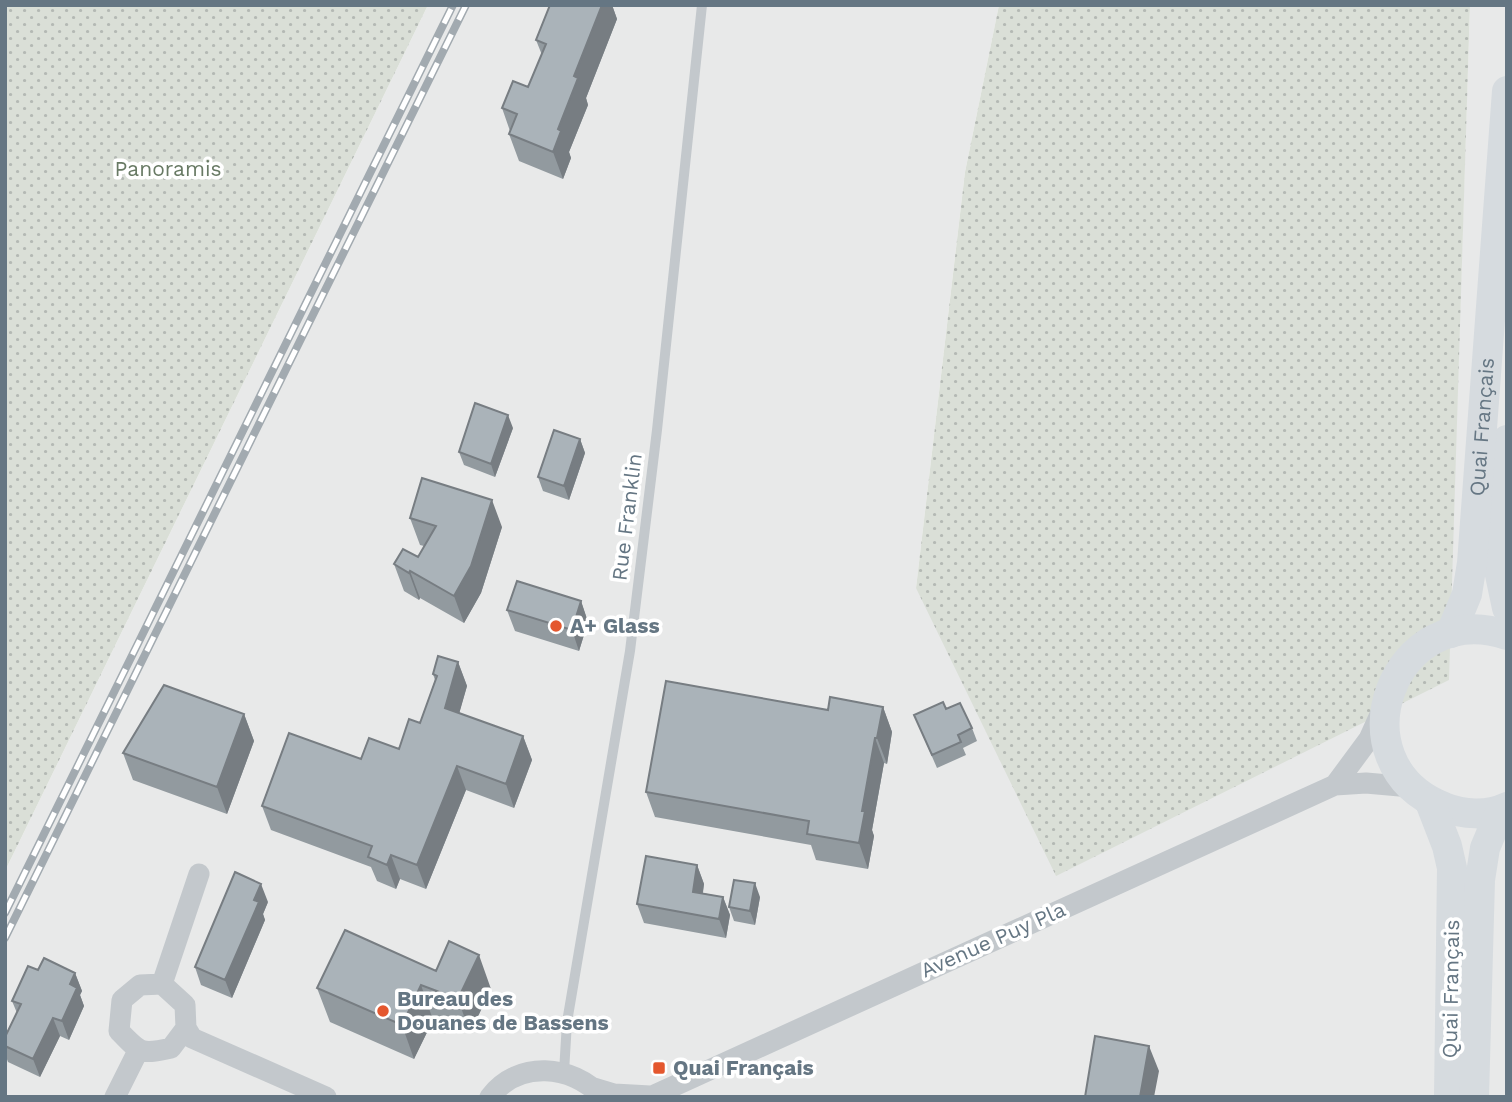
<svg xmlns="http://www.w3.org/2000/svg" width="1512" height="1102" font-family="'Work Sans',sans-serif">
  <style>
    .built { fill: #e8e9e9 }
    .green { fill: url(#green-dots) }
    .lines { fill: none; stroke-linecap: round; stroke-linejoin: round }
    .service { stroke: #c3c8cc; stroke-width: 10 }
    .minor { stroke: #c3c8cc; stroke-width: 21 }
    .secondary { stroke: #d6dbdf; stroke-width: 30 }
    .rail-casing { stroke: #a2aab0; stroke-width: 8 }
    .rail { stroke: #fff; stroke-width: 5; stroke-dasharray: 16; stroke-linecap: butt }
    .wall { fill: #929a9f }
    .shaded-wall { fill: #777d82 }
    .building { fill: #aab3b9; stroke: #777d82; stroke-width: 2 }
    .poi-dot { fill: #e4572e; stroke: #fff; stroke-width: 2.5 }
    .labels { text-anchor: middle; stroke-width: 7; stroke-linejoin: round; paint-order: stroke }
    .park-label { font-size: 21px; fill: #687a64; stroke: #fff }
    .street-label { font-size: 21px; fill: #657683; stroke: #fff }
    .poi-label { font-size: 21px; font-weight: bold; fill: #657683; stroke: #fff; text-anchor: start }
  </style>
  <defs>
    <pattern id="green-dots" width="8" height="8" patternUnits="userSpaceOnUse" patternTransform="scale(1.75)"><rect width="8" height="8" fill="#dadfd7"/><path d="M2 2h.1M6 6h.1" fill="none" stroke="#b4b9b4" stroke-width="1.8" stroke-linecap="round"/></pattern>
  </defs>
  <rect width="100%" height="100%" fill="#fafaf8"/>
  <path class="built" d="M428 5H999L965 172 916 588 1448 680 1470 5H1507V1097H5V871Z"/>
  <path class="green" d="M5 5H428L5 871Z
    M999 5H1470L1449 680 1056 876 916 588 965 172Z"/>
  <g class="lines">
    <path class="service" d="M564 1072 567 1022 630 651 657 430 702 5"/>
    <path class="minor" d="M1335 785 1369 739 1383 708
      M162 984 185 1005 186 1028 171 1048C141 1055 140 1053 119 1031L122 1000 140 985Z
      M162 984 199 874
      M186 1028 192 1038 326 1097
      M594 1088 614 1094 650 1096
      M115 1097 138 1051
      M490 1097C518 1060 572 1064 602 1097
      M650 1097 1335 785 1366 783 1411 787"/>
    <g class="secondary">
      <path d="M1507 440 1499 570 1507 608"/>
      <path id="s1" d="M1451 633 1467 594 1472 563 1507 91"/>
      <path d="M1507 635C1393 597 1332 763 1444 807 1463 815 1488 816 1507 807"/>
      <path d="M1430 802 1447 846 1452 868 1449 1097"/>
      <path d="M1474 1097 1480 880 1485 848 1501 810"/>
    </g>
    <defs>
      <path id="rail" d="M5 913 453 5
        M5 938 466 5"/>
    </defs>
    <use href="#rail" class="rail-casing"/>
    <use href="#rail" class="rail"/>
  </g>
  <path class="wall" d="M550 5H612L617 19 586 98 588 105 569 152 571 158 563 179 519 161 509 134 510 131 502 108 528 87 542 55 536 40Z
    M513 428 495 477 464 465 459 452Z
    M580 439 585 453 569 500 543 491 538 477Z
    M410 518 502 527 481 593 464 623 420 598 419 600 404 591 394 564 418 557 424 546 420 545Z
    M581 601 588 622 579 651 515 631 507 610Z
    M458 662 467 686 459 713 523 736 532 760 514 808 466 790 426 889 400 879 396 889 377 881 371 867 271 830 262 806 361 759 399 749 420 723 435 680 433 674Z
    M883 707 892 732 887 764 884 763 872 830 874 836 868 869 816 860 811 845 655 817 646 792 828 710Z
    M946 709 972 728 977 741 963 748 966 755 937 768 914 715Z
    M244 714 254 741 227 814 133 780 123 753Z
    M697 865 704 884 703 893 723 897 730 915 726 938 644 923 637 904Z
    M760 897 755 925 734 921 729 907Z
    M268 902 263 914 265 920 232 998 201 985 195 967Z
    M38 970 75 973 82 991 80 995 84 1006 69 1040 60 1036 40 1077 8 1062 5 1054V1037L17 1013 12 1001Z
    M436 971 491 989 470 1033 433 1020 414 1059 330 1022 317 988Z"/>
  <path class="shaded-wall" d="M602 5H612L617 19 586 98 588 105 569 152 571 158 563 179 553 152 558 129 574 76Z
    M508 415 513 428 495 477 491 464Z
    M580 439 585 453 569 500 564 486Z
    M492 500 502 527 481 593 464 623 454 596Z
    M410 571 420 598 419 600 409 573Z
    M581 601 588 622 579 651 572 630Z
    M458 662 467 686 454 732 445 708Z
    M883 707 892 732 887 764 877 738Z
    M244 714 254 741 227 814 217 787Z
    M523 736 532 760 514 808 506 784Z
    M875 738 884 763 872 830 874 836 868 869 859 843 862 811Z
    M457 766 466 790 426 889 417 865Z
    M391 855 400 879 396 889 387 865Z
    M697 865 704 884 700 910 693 892Z
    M755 883 760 897 755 925 750 911Z
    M261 884 268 902 263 914 265 920 232 998 225 980 254 900Z
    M723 897 730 915 726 938 719 919Z
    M479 955 491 989 470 1033 458 999Z
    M75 973 82 991 80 995 84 1006 69 1040 62 1021 70 984Z
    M421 985 433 1020 414 1059 402 1025Z
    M53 1018 60 1036 40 1077 33 1059Z
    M1149 1046 1159 1071 1154 1097H1140Z"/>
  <path class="building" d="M550 5H602L574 76 578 78 558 129 561 131 553 152 509 134 517 114 502 108 513 81 528 87 546 44 536 40Z
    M475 403 508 415 491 464 459 452Z
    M554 430 580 439 564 486 538 477Z
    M422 478 492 500 471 566 454 596 410 571 409 573 394 564 403 549 418 557 436 526 410 518Z
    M517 581 581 601 572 630 507 610Z
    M438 656 458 662 445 708 523 736 506 784 457 766 417 865 391 855 387 865 368 857 372 846 262 806 289 733 361 759 369 738 399 749 409 719 420 723 437 676 433 674Z
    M666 681 828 710 830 697 883 707 877 738H875L862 811H865L859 843 807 834 809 821 646 792Z
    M164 685 244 714 217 787 123 753Z
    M943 702 946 709 960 703 972 728 958 735 961 742 932 755 914 715Z
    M646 856 697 865 693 892 723 897 719 919 637 904Z
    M235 872 261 884 254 900 259 902 225 980 195 967Z
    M734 880 755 883 750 911 729 907Z
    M345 930 436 971 449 941 479 955 458 999 421 985 402 1025 317 988Z
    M44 958 75 973 70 984 77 988 62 1021 53 1018 33 1059 5 1046V1037L21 1004 12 1001 28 966 38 970Z
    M1095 1036 1149 1046 1140 1097H1085Z"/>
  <g class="poi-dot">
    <circle cx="556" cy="626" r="7"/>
    <circle cx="383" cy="1011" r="7"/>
    <rect x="652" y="1061" width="14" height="14" rx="3.5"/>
  </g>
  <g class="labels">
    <g class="park-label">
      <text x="168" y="176">Panoramis</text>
    </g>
    <g class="street-label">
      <text dy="7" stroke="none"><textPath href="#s1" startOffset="210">Quai Français</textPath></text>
      <text transform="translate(627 517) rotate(-83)" y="7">Rue Franklin</text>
      <text transform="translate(993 940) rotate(-24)" y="7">Avenue Puy Pla</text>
      <text transform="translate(1451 989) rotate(-89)" y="7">Quai Français</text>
    </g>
    <g class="poi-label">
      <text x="570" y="633">A+ Glass</text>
      <text x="397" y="1006">Bureau des<tspan x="397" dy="24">Douanes de Bassens</tspan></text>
      <text x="673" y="1075">Quai Français</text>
    </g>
  </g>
  <rect width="1512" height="1102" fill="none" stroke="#657683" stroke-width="14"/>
</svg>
